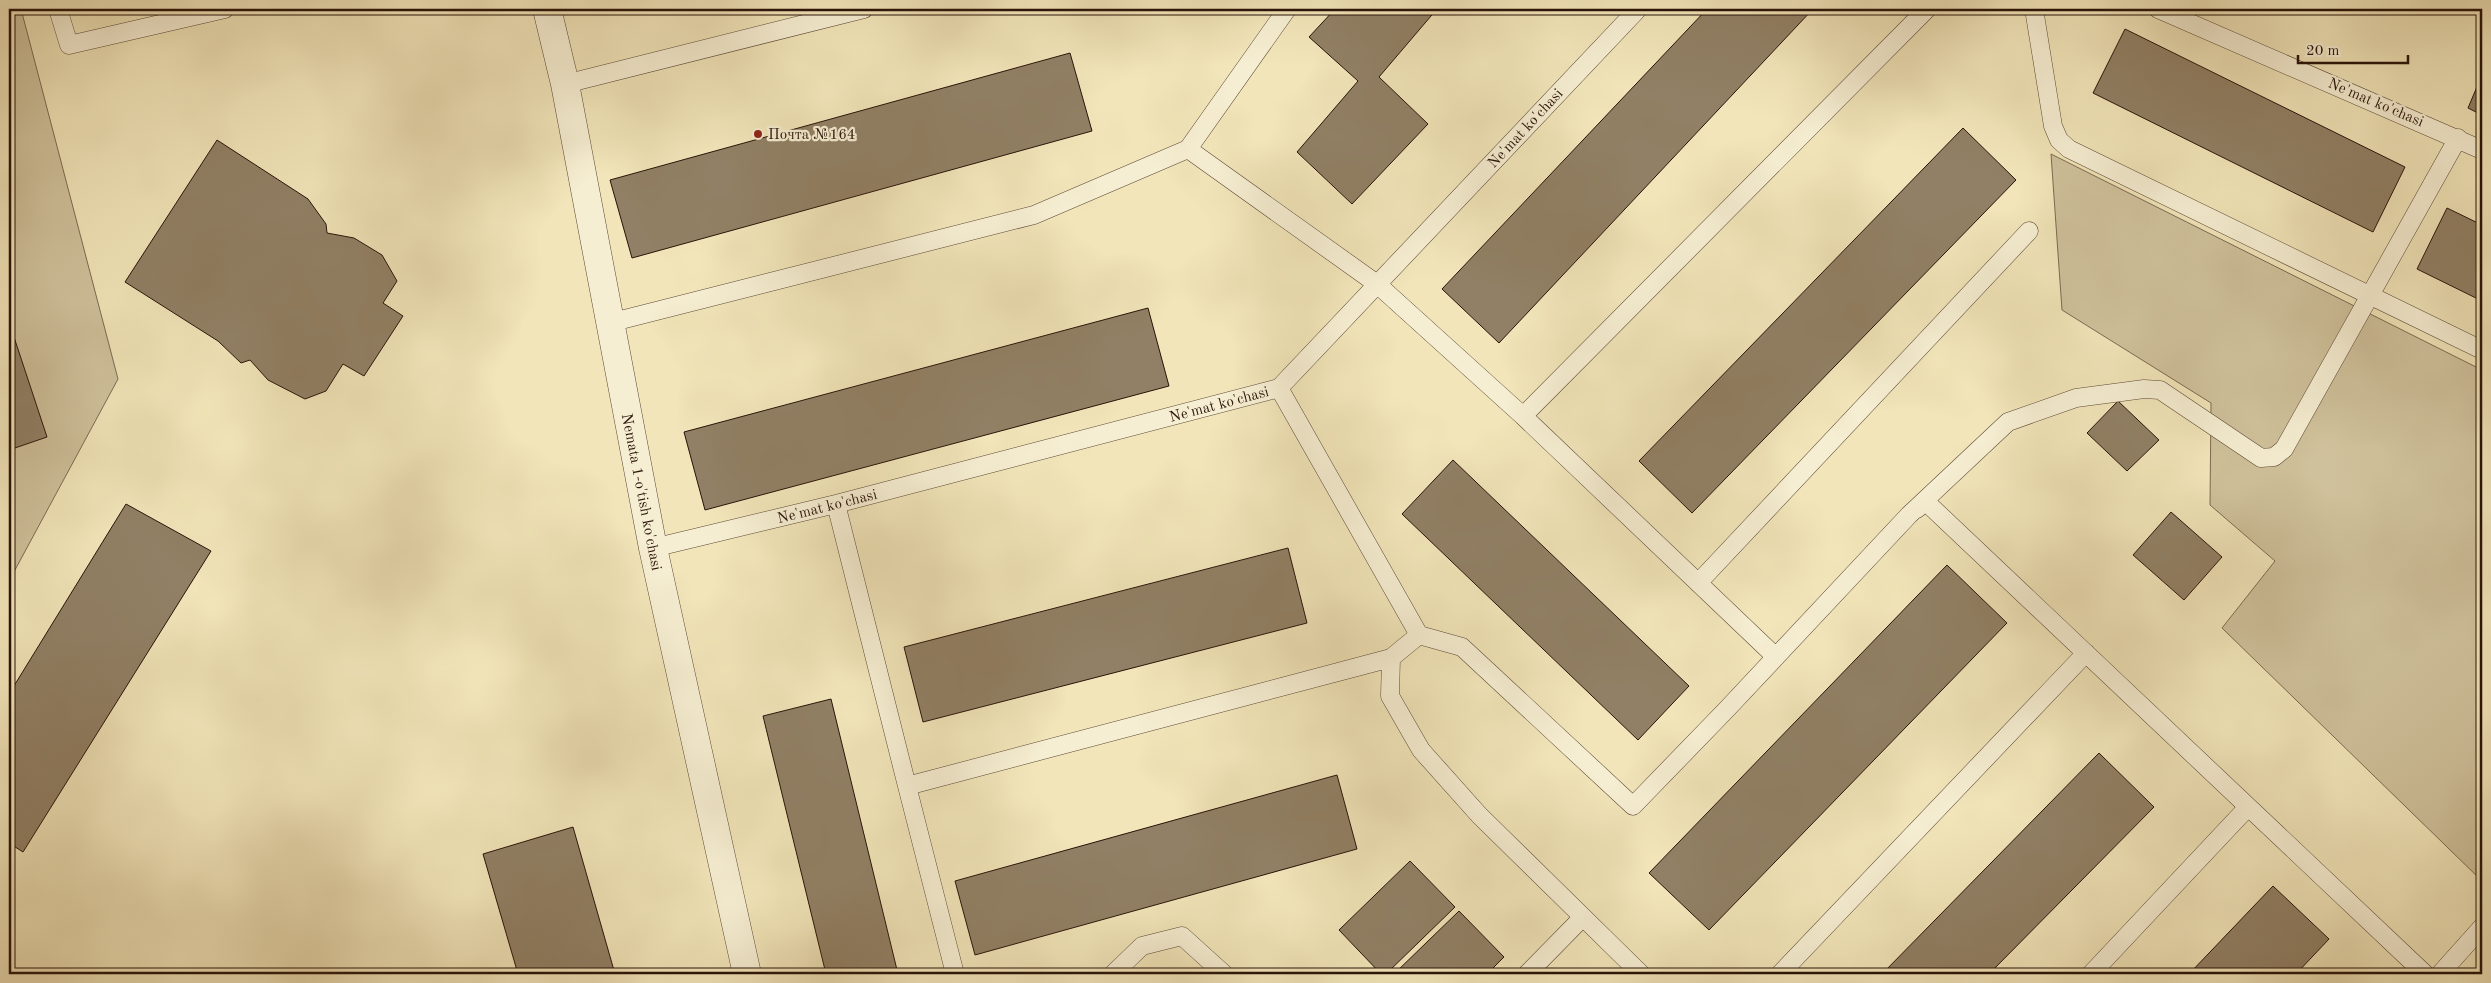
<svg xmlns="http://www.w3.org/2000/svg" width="2491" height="983" font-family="'Old Standard TT',serif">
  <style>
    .green { fill: #cfc19b; stroke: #7c6a52 }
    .building { fill: #918065; stroke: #291309 }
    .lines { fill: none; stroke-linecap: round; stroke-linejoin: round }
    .lane-casing { stroke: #5b4835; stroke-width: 19 }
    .street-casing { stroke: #5b4835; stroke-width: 29 }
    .lane { stroke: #f6eed2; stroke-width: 18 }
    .street { stroke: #f6eed2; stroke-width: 28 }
    .poi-dot { fill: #8f2418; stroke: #f6eed2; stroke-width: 2 }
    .labels { text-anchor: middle; stroke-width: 4.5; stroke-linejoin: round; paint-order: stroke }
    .street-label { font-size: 15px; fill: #291309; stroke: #f6eed2 }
    .poi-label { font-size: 15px; fill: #291309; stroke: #f6eed2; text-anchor: start }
  </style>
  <rect width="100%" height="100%" fill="#f1e5b9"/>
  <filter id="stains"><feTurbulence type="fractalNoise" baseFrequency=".004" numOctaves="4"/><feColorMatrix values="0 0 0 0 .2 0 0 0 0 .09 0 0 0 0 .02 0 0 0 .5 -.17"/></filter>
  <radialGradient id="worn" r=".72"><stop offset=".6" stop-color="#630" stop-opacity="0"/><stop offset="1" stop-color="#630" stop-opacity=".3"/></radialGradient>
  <path class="green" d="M9 9H21L118 379 9 581Z
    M2051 154 2482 370V881L2222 628 2275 561 2210 505 2211 403 2062 310Z"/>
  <path class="building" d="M1335 9H1437L1379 77 1428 124 1352 204 1297 152 1358 81 1309 37Z
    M1707 9H1813L1499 343 1442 289Z
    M2125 29 2405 167 2373 232 2093 93Z
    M1070 53 1092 131 632 258 610 180Z
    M2482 75V115L2468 108Z
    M1963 128 2016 180 1692 513 1639 461Z
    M217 140 308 199 326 224 327 233 354 238 382 255 397 281 383 303 403 316 364 376 343 364 326 391 305 399 268 380 250 360 241 363 218 341 125 282Z
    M2447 208 2482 225V301L2417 269Z
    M1148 308 1169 386 705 510 684 432Z
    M9 322 47 437 9 450Z
    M2118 401 2159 440 2127 471 2087 433Z
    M1453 460 1689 686 1638 740 1402 514Z
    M126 504 211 551 23 852 9 843V694Z
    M2171 512 2222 557 2184 600 2133 555Z
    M1288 548 1307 623 923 722 904 647Z
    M1947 565 2007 623 1709 930 1649 873Z
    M831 699 898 974H826L763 716Z
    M2099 753 2154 807 1989 974H1882Z
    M1337 775 1357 849 975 955 955 881Z
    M573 827 615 974H518L483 854Z
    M1410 861 1455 907 1386 974H1381L1339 930Z
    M2273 886 2329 939 2296 974H2189Z
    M1459 911 1504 957 1487 974H1394Z"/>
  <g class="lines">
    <defs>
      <path id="lane" d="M58 9 69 45 225 9
        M1287 9 1188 149 1377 284 1523 416
        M2034 9 2053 126 2059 140 2069 149 2482 350
        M2158 9 2482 150
        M565 84 864 9
        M609 323 1034 215 1188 149
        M1279 388 1419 635
        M836 504 907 786
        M1917 509 1925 501 2425 974
        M653 548 836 504 1279 388 1638 9
        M1698 583 2029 231
        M1776 657 1523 416 1927 9
        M955 974 907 786 1391 658
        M1113 974 1142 946 1182 936 1224 974
        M1527 974 1583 917
        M1641 974 1479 815 1421 750 1390 696 1391 658 1419 635 1462 647 1633 806 1727 709 1909 515 2008 422 2076 398 2144 389 2160 390 2261 458 2274 457 2284 449 2458 138
        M1780 974 2086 653
        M2091 974 2248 807
        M2440 974 2482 927"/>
      <path id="street" d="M547 9 565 84 653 548 747 974"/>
    </defs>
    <use href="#lane" class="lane-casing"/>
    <use href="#street" class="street-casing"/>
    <use href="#lane" class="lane"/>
    <use href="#street" class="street"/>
  </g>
  <circle class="poi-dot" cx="758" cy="134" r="5"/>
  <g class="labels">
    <g class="street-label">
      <text transform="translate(2376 102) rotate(23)" y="5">Ne'mat ko'chasi</text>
      <text transform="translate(1525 128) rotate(-47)" y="5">Ne'mat ko'chasi</text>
      <text transform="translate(1219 404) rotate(-15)" y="5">Ne'mat ko'chasi</text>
      <text transform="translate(642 492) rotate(79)" y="5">Nemata 1-o'tish ko'chasi</text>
      <text transform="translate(827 506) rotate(-14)" y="5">Ne'mat ko'chasi</text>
    </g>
    <g class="poi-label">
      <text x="768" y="139">Почта №164</text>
    </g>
  </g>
  <rect width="2491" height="983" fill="none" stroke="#f1e5b9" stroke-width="30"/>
  <rect x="10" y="10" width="2471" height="963" fill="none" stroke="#291309" stroke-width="2.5"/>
  <rect x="15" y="15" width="2461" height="953" fill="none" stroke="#291309"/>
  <path d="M2298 55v8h110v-8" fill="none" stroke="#291309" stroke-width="2.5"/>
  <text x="2306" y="55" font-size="15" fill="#291309" stroke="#f6eed2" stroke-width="4" paint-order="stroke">20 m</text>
  <rect width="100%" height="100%" filter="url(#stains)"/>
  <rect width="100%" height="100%" fill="url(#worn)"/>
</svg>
